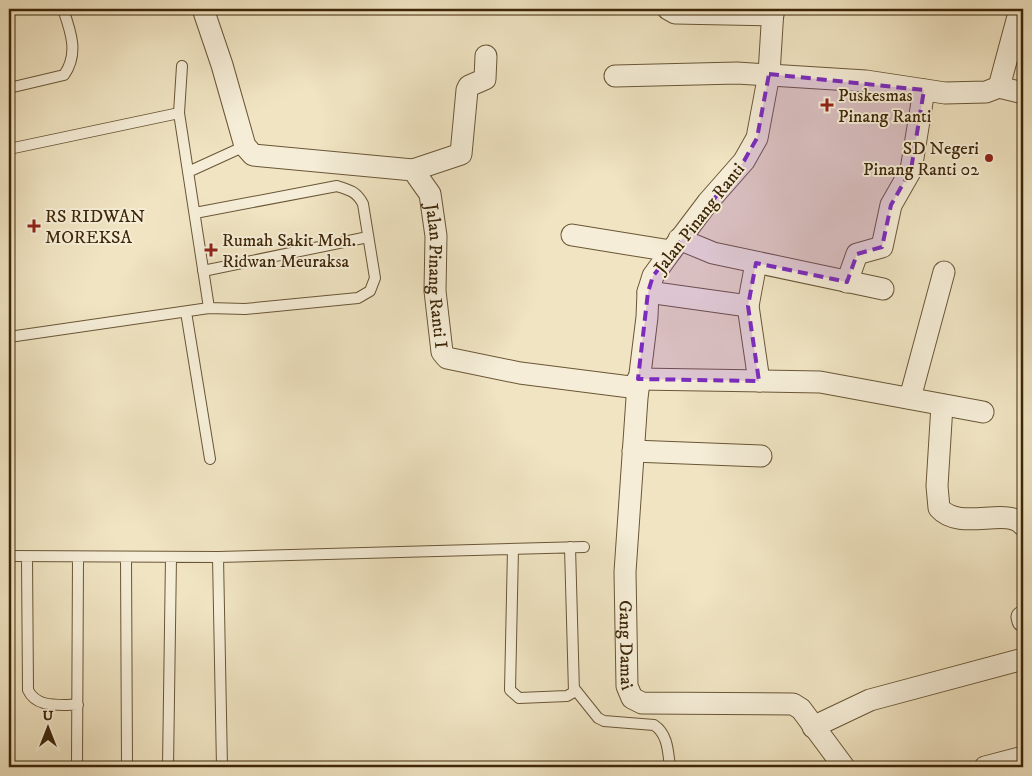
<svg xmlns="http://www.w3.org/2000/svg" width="1032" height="776" font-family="'IM FELL DW Pica',serif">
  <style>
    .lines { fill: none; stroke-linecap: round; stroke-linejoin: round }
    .service-casing { stroke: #6a5636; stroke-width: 12 }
    .minor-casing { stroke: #6a5636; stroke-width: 23 }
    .service { stroke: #f5edd7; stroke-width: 10 }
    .minor { stroke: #f5edd7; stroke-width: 21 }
    .marked { fill: #7b2cbf; fill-opacity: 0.2; stroke: #7b2cbf; stroke-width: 4; stroke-dasharray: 10 6; stroke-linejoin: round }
    .poi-dot { fill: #8f2418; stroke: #f5edd7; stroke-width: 2 }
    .labels { text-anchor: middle; stroke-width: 4; stroke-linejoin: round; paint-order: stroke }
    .poi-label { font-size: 18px; fill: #3e2708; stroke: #f5edd7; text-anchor: start }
    .street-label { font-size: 18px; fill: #3e2708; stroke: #f5edd7 }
  </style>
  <rect width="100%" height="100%" fill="#f0e4c2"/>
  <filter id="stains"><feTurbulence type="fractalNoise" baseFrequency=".004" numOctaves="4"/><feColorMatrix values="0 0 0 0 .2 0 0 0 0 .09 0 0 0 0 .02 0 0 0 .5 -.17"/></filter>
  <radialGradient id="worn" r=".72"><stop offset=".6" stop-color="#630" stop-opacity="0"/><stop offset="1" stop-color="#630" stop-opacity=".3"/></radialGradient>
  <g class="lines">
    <defs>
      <path id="service" d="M9 88 64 75C79 54 71 32 63 9
        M179 113 182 66
        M9 149 179 113 209 308 9 337
        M188 172 245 146
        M195 213 337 186C350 190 357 192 363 204L375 278 370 291 358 298 245 309 209 308
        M203 271 368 237
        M186 312 210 459
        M513 549 510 690 519 698 567 696 574 692 570 547
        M9 556 218 557 584 547
        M27 557 28 690C37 709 60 704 78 705
        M218 557 222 767
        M126 558 127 767
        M574 688 598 718 604 721 654 725C668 734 668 752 670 767
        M77 767 78 557
        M168 767 171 557"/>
      <g id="minor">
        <path id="s1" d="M203 9 222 65 245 146 253 155 413 170 430 194 436 236 435 291 442 352 447 358 520 373 638 388"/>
        <path d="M668 9 675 13 773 15"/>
        <path id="s2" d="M773 9 769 74 757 138 744 161 708 202 671 251 653 276 648 292 647 317 637 398 625 572 627 686 632 698 642 703 793 704 801 709 844 767"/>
        <path d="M615 76 737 73 866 81 945 93 986 92 999 87 1023 93"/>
        <path d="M999 87 1020 9"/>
        <path d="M413 170 461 154 467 90 469 86 485 79 486 56"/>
        <path d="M572 235 671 251"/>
        <path d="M679 239 713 253 883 289"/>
        <path d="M756 263 748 306 759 381"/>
        <path d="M847 282 857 254 882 247 891 205 911 170 924 90"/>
        <path d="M648 292 748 306"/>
        <path d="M638 379 820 382 983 412"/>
        <path d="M910 398 944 272"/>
        <path d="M942 405 937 486 939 508C960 532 1007 506 1023 525"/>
        <path d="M633 451 761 456"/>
        <path d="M1022 617 1023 621"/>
        <path d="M813 727 870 700 1023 659"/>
        <path d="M985 767 1023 757"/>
      </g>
    </defs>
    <use href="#service" class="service-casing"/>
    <use href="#minor" class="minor-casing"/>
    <use href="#service" class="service"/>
    <use href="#minor" class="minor"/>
  </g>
  <path class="marked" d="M769 74 924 90 911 170 891 205 882 247 857 254 847 282 756 263 748 306 759 381 638 379 648 292 653 276 744 161 757 138Z"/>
  <g class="poi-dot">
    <path d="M824.5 97.5h5v5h5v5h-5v5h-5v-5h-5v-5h5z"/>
    <circle cx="989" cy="158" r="5"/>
    <path d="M31.5 218.5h5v5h5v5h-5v5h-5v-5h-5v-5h5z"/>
    <path d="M208.5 242.5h5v5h5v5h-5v5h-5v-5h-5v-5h5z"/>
  </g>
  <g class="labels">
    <g class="poi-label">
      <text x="838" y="101">Puskesmas<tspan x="838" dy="21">Pinang Ranti</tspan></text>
      <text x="979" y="154" text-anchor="end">SD Negeri<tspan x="979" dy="21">Pinang Ranti 02</tspan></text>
      <text x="45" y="222">RS RIDWAN<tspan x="45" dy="21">MOREKSA</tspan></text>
      <text x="222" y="246">Rumah Sakit Moh.<tspan x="222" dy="21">Ridwan Meuraksa</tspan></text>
    </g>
    <g class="street-label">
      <text transform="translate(699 218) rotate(-52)" y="6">Jalan Pinang Ranti</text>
      <text dy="6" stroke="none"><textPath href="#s1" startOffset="428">Jalan Pinang Ranti I</textPath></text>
      <text dy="6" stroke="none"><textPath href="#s2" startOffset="674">Gang Damai</textPath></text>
    </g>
  </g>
  <rect width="1032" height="776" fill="none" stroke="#f0e4c2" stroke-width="30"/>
  <rect x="10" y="10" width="1012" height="756" fill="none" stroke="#3e2708" stroke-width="2.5"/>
  <rect x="15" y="15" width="1002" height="746" fill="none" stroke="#3e2708"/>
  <g transform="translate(48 728)" stroke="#f5edd7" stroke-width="4" paint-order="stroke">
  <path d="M0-4L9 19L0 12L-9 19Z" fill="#3e2708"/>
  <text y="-8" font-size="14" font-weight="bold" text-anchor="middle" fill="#3e2708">U</text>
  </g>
  <rect width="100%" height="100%" filter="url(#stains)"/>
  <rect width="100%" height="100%" fill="url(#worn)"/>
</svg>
